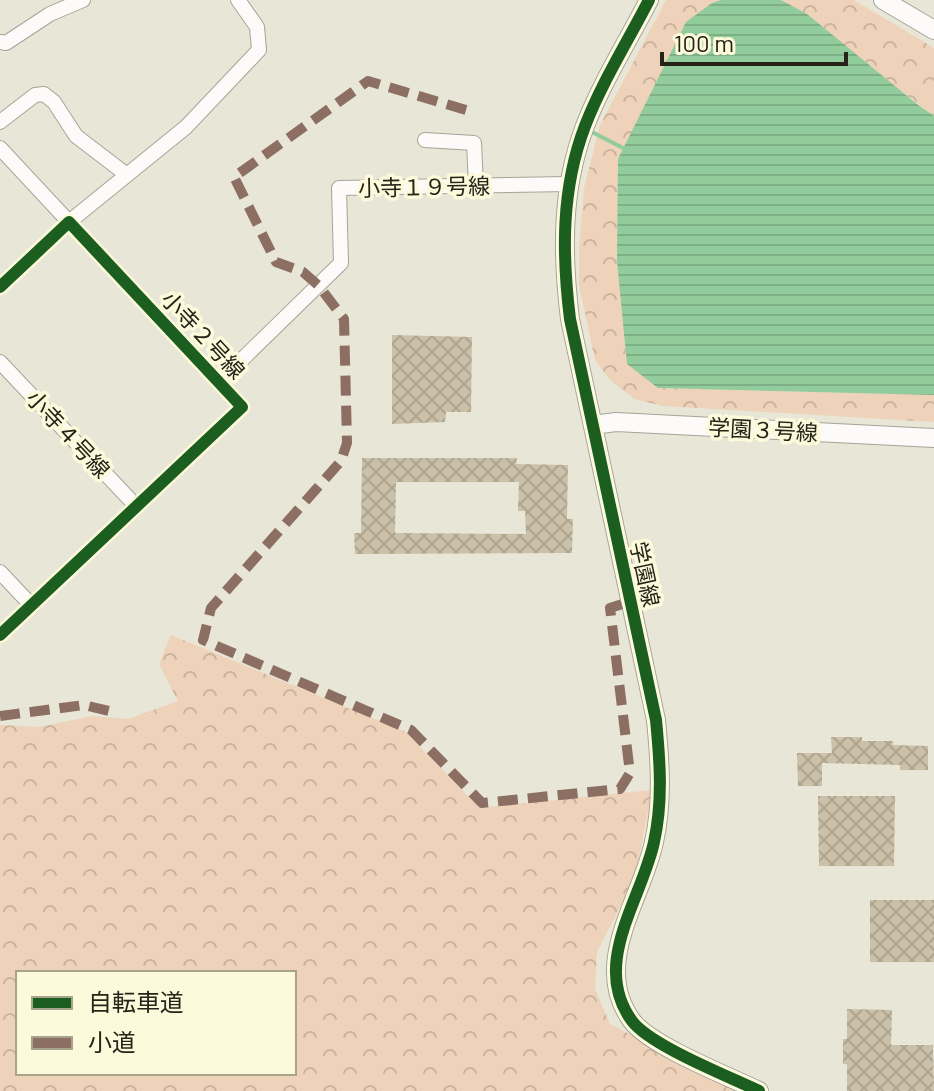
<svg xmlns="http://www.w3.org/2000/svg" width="934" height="1091" font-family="Barlow,'Noto Sans JP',sans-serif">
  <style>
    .forest { fill: url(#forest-crowns); fill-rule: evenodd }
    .water { fill: url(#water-rules) }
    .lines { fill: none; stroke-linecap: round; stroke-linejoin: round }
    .stream { stroke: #92cc9d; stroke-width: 4 }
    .building { fill: url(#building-cross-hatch); fill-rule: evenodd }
    .street-casing { stroke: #a5a498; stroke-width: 16 }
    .secondary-casing { stroke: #a5a498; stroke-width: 20 }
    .street { stroke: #fcfbf9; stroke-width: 14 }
    .secondary { stroke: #fcfbf9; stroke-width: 18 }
    .quiet { stroke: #8d6e63; stroke-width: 10; stroke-dasharray: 20 10; stroke-linecap: butt }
    .cycleway-casing { stroke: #fdf9db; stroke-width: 17 }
    .cycleway { stroke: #1b5e20; stroke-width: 12 }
    .labels { text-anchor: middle; stroke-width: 7; stroke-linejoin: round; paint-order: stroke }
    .street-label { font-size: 22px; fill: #262419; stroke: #fdf9db }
  </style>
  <defs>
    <pattern id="forest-crowns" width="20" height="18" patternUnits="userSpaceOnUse" patternTransform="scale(2)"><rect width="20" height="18" fill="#efd2ba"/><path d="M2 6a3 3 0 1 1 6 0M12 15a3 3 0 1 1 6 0" fill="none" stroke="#cdb49f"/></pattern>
    <pattern id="water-rules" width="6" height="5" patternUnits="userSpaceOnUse" patternTransform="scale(2)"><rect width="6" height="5" fill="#92cc9d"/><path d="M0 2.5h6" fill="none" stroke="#7eaf87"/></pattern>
    <pattern id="building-cross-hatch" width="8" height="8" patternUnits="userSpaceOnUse" patternTransform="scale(2)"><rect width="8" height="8" fill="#cbc0a8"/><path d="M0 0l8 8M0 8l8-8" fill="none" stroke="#aea590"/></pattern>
  </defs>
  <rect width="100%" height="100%" fill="#e8e6d6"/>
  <path class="forest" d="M666 0H721L712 3 658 388 934 395V422L663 406 634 399 609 379 595 360 579 285V248L584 188 600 125Z
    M781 0H854L934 48V116Z
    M171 635 404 731 480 808 652 790 635 878 597 952 595 989 610 1024 741 1091H0V725L39 727 92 716 128 719 178 701 159 664ZM18 973H294V1073H18Z"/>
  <path class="water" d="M721 0H781L807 14 917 104 934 116V395L658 388 627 364 617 261 618 159 686 22 712 3Z"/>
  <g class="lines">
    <path class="stream" d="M590 131 623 148"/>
  </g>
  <path class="building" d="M392 335 472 337 471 412H446L445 422 392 424Z
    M362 458H517L516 464 568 465 567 519H573L572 553 355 554 354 533H361ZM396 482H519L518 511H525L526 534 395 533Z
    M831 737H862V741H893V745L928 746V770H900V765L822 763V786H798L797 753H832Z
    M818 796H895L894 866H819Z
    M870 900H934V962H870Z
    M847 1009 892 1010 891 1045H933L934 1091H847V1064H843V1039H847Z"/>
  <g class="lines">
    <defs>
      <path id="street" d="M0 42 6 43 50 14 83 0
        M0 122 35 95 44 94 54 102 76 136 127 175
        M425 140 474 143 476 186
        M0 148 69 222 186 127 259 50 257 27 238 0
        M0 287 69 222 242 407 0 635
        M0 362 136 506
        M220 381 341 263 339 188 569 184
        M0 572 32 606"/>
      <path id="secondary" d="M649 0C628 41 602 82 585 126 561 189 562 254 570 319L656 720C660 761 663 802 654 842 642 899 590 964 632 1021 651 1046 728 1076 759 1091
        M883 0 934 30
        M593 425 616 422 934 438"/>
    </defs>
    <use href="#street" class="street-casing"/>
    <use href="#secondary" class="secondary-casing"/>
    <use href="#street" class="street"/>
    <use href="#secondary" class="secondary"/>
    <path class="quiet" d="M466 110 368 81 234 177 276 262 303 272 319 286 344 319 347 443 341 461 211 608 203 640 411 730 482 803 620 789 630 773 610 608 631 601
      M0 716 84 705 113 712"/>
    <defs>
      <path id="cycleway" d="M649 0C628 41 602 82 585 126 561 189 562 254 570 319L656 720C660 761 663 802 654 842 642 899 590 964 632 1021 651 1046 728 1076 759 1091
        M0 287 69 222 242 407 0 635"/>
    </defs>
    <use href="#cycleway" class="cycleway-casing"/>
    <use href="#cycleway" class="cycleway"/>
  </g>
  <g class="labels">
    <g class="street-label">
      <text transform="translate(424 187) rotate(-1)" y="8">小寺１９号線</text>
      <text transform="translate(203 335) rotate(47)" y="8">小寺２号線</text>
      <text transform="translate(763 430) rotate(3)" y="8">学園３号線</text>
      <text transform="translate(68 434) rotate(47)" y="8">小寺４号線</text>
      <text transform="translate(645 574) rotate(78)" y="8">学園線</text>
    </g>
  </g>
  <rect x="16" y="971" width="280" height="104" fill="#fdf9db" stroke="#a7a48d" stroke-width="2"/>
  <rect x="32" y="997" width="40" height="12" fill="#1b5e20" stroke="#a7a48d" stroke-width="2"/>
  <text x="88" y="1011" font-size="24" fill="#262419">自転車道</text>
  <rect x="32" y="1037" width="40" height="12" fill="#8d6e63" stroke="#a7a48d" stroke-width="2"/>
  <text x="88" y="1051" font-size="24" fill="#262419">小道</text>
  <path d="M662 52v12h184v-12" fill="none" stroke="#262419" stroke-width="4"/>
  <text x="674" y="52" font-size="24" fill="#262419" stroke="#fdf9db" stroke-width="6" paint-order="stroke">100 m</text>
</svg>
